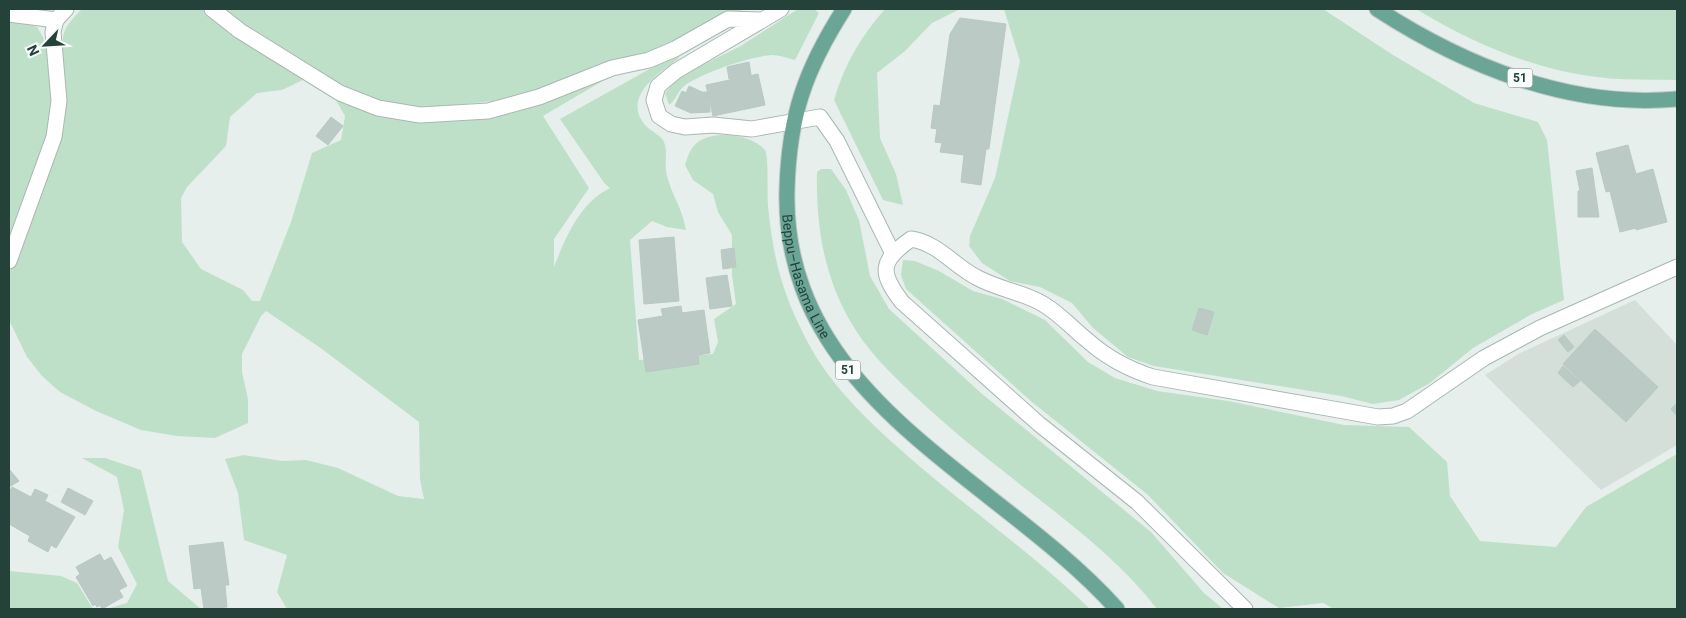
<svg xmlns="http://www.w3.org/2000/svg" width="1686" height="618" font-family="Roboto,sans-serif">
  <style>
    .built { fill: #d4dfda }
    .green { fill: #bfe0c8 }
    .building { fill: #bbcac4; stroke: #b8c9c2 }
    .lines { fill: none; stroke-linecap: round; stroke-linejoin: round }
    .service-casing { stroke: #a8b8b2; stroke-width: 17 }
    .minor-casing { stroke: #a8b8b2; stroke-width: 17 }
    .primary-casing { stroke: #c2cac8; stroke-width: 17 }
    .service { stroke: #fff; stroke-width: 15 }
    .minor { stroke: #fff; stroke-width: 15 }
    .primary { stroke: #6aa596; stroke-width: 15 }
    .labels { text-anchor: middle; stroke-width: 5; stroke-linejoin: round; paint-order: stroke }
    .shield { fill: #f7fbf9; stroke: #637a73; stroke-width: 1 }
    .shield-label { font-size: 12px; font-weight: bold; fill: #24423a }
    .street-label { font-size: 14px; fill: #24423a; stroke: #f7fbf9 }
  </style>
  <rect width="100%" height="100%" fill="#e6efeb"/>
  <path class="built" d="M1635 300 1677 345V445L1601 490 1485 375 1520 353Z"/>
  <path class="green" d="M9 9H31L11 19 37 27 43 37 48 55 52 117 46 145 9 242Z
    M82 9H205L305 79 282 90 257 93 230 117 226 146 187 187 181 198 182 242 201 269 243 290 252 301H260L291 222 312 153 341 140 345 116 333 95 445 120 616 73 543 116 589 188 554 239V267C566 236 580 203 610 188L605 184 560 119 680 52 678 59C657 74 620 99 647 127 652 132 661 135 664 142 668 152 664 165 667 176 672 195 683 210 686 230L667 227 652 221 630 240 639 360 713 354 718 342 714 319 736 304 732 275V235L718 212 713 194 693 180 685 165C688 156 690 148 698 142 713 130 752 134 765 150 769 155 767 196 768 206 773 257 782 293 806 339 827 380 859 412 893 443 957 501 1028 549 1090 609H287L277 592 287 555 244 540 238 493 225 459 244 455 282 461 306 460 338 468 398 496 424 499 420 479 419 422 322 349 266 311 261 316 242 354V372L248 399V423L215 438 177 436 141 430 96 411 60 392 42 376 27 357 9 320V274L64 127C68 99 56 53 65 30 69 22 76 15 82 9Z
    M222 9H747L718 17 673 44 538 90 502 100 419 109 376 101 325 76 260 39Z
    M798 9H814L819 13 795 60C787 58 779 55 772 55 751 56 698 74 683 87 677 93 676 100 669 105L665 93 679 76 739 47Z
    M885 9H960L932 23 905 51 877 73 880 138 896 174 903 205 883 200 834 100C844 65 861 36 885 9Z
    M1004 9H1323L1393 55 1474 103 1538 122 1547 140 1564 300 1532 314 1473 348 1430 383 1399 400 1373 404 1341 396 1154 366 1128 357 1093 328 1072 303 1040 287 1010 281 982 263 969 246 970 236 995 178 1020 61Z
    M1416 9H1677V80C1651 79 1623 81 1597 77 1532 69 1472 43 1416 9Z
    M821 169H831L846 190 859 220 870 276 889 309 981 393 1151 532 1204 593 1223 609H1157C1121 562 1072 525 1026 489 989 460 952 431 918 399 892 375 866 350 849 319 823 273 816 223 817 172Z
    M903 260 915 261 939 271 973 291 1002 299 1045 320 1088 362 1115 378 1157 391 1228 401 1344 425 1409 427 1447 462 1450 496 1480 541 1556 547 1586 507 1677 454V609H1334L1323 603 1279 608 1223 573 1148 495 1032 402 906 289 901 275Z
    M82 458H105L141 470 168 581 201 609H106L127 603 137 584 118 547 124 510 117 477Z
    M9 571 61 576 77 583 93 609H9Z"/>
  <path class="building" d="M960 18 1006 24 989 149H986L981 185 961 182 964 155 940 152 942 143 935 142 937 129 931 128 934 105 940 106 950 34Z
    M749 62 751 75 729 79 727 67Z
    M758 74 765 105 713 116 706 85Z
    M689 86 702 92H708L710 112 691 113 675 106 682 91 686 93Z
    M331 117 343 126 328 145 316 136Z
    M1628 145 1636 174 1653 169 1667 222 1636 230V228L1620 232 1610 191 1606 192 1596 153Z
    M1592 168 1599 217H1578V191H1580L1576 171Z
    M674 237 679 301 644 304 639 240Z
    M734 248 736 267 723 269 721 250Z
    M727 275 732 306 710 309 706 278Z
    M681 306 682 313 704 310 710 353 698 355 699 364 646 372 638 320 663 316 661 309Z
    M1199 308 1214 312 1207 335 1192 330Z
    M1595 329 1658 387 1626 422 1563 364Z
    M1564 335 1574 347 1568 352 1558 340Z
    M1563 366 1580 381 1573 387 1558 373Z
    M1677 403V416L1671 409Z
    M9 469 19 481 9 487Z
    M12 487 31 497 35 489 48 495 45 501 75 517 56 548 51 545 48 552 28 541 30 536 9 524V493Z
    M68 488 93 501 85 515 61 502Z
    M223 542 229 585H225L227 607 204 609 201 588 194 589 189 546Z
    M100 554 104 561 111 557 127 586 119 590 123 597 102 609 100 605 97 607 95 604 93 606 76 577 80 574 76 567Z"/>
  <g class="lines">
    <defs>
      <path id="service" d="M9 14 56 20"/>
      <path id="minor" d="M212 9 240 31 340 93 378 108 420 115 488 111 539 97 612 68 649 60 675 49 728 19 760 20
        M781 9 676 71 658 86 654 100 659 116 671 124 685 127 713 125 752 129 820 117 837 141 892 252
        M9 261 54 137 59 101 53 32 56 20 66 9
        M1245 609 1137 502 1039 424 902 302C879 272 880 261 911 239 938 243 953 265 976 277 997 289 1023 292 1043 304 1060 314 1072 328 1087 340 1107 358 1128 369 1153 377L1378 417 1393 416 1407 411 1484 358 1540 328 1677 267"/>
      <g id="primary">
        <path id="s1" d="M844 9C805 70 789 116 787 189 781 399 998 476 1117 609"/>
        <path d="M1377 9C1465 66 1570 109 1677 99"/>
      </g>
    </defs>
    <use href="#service" class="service-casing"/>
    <use href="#minor" class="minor-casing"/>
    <use href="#primary" class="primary-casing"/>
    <use href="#service" class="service"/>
    <use href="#minor" class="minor"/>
    <use href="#primary" class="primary"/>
  </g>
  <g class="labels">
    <g class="shield">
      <rect x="1507.5" y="68.5" width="25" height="19" rx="4"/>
      <rect x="835.5" y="360.5" width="25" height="19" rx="4"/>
    </g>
    <g class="shield-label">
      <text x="1520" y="82">51</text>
      <text x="848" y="374">51</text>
    </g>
    <g class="street-label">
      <text dy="5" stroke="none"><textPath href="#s1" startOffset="282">Beppu–Hasama Line</textPath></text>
    </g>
  </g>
  <rect width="1686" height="618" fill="none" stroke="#24423a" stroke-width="20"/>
  <g transform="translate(45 45) rotate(245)" stroke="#f7fbf9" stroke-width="4" paint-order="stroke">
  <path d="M0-4L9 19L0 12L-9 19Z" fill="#24423a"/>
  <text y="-8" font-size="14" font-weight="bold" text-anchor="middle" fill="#24423a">N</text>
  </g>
</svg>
